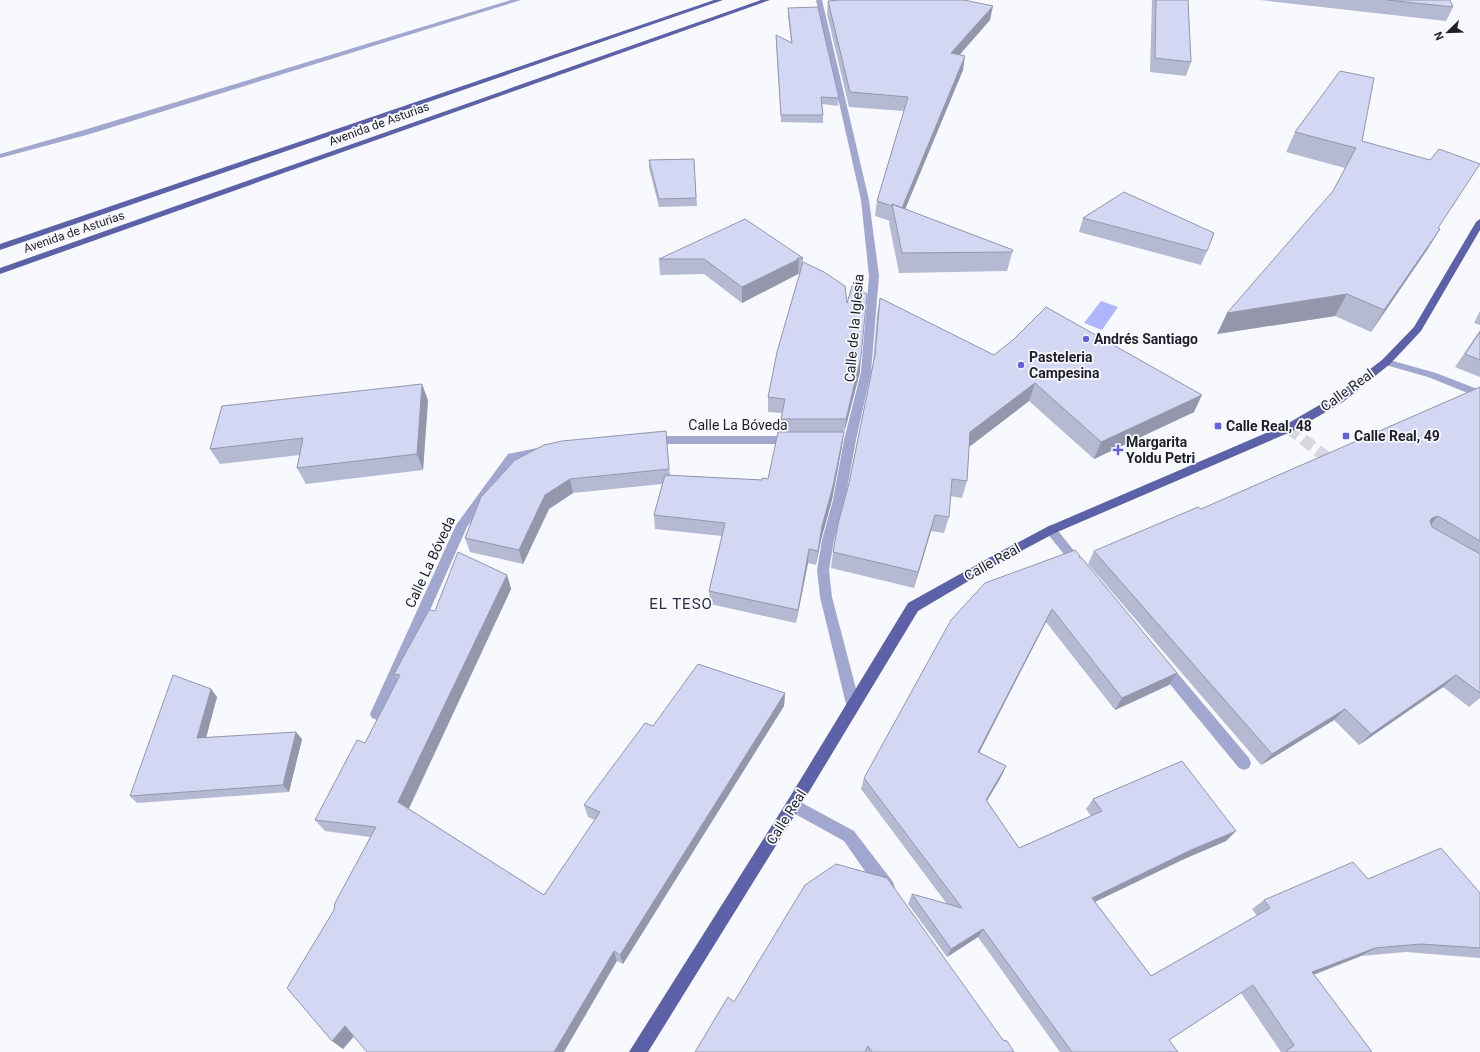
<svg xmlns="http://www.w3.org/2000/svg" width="1480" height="1052" font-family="Roboto,sans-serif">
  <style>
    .water { fill: #afb6ff }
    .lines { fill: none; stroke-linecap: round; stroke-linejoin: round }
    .minor-tunnel { stroke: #d7d8df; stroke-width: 12; stroke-dasharray: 12 6; stroke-linecap: butt }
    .minor { fill: #a2a7cf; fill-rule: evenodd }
    .major { fill: #5d61a8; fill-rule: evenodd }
    .wall { fill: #b5b9d2 }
    .shaded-wall { fill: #9496ab }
    .building { fill: #d3d7f4; stroke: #9496ab }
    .poi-dot { fill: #6362db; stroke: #f8f9ff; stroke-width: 1.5 }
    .labels { text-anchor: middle; stroke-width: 3.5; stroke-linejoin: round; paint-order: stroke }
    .far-street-label { font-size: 12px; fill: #1e1f29; stroke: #f8f9ff }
    .street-label { font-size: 14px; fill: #1e1f29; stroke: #f8f9ff }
    .poi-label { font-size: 14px; font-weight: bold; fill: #1e1f29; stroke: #f8f9ff; text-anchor: start }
    .neighbourhood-label { font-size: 15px; letter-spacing: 1px; fill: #2c2e44; stroke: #f8f9ff }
  </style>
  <rect width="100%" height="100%" fill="#f8f9ff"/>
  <path class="water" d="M1101 301 1118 307 1102 330 1084 323Z"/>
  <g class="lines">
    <path class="minor-tunnel" d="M1289 428 1336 465"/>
    <path class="minor" d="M511 0H521L90 134 0 158V154L84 130Z
      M816 0H822L869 200 879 276 871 372 856 440 845 500 834 540 829 570 832 597 860 704 858 708 853 710 848 708 846 704 820 597 817 570 822 540 833 500 844 440 861 372 869 276 861 200Z
      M1386 359 1436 373 1480 390V398L1428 377 1382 364 1381 362 1382 360Z
      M651 436H793L797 437 799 440 797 443 793 444H651L647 443 645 440 647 437Z
      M542 447 546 448 548 451 546 454 516 460 467 527 382 718 377 720 372 718 370 714 456 525 508 454Z
      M1051 525 1055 527 1083 562 1085 565 1083 568 1079 570 1075 568 1047 533 1045 530 1047 527Z
      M1164 661 1169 663 1249 758 1251 763 1249 768 1244 770 1239 768 1159 671 1157 667 1159 663Z
      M793 798 854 831 893 882 895 888 893 894 887 896 881 894 844 841 788 810 786 805 788 800Z"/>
    <path class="major" d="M714 0H723L0 250V244Z
      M761 0H770L0 274V268Z
      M1480 219V230L1421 331 1390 364 1343 402 1293 431 1055 533 1004 560 918 611 798 810 648 1052H629L788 800 908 603 996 554 1047 527 1285 425 1335 396 1382 360 1414 327 1476 222Z"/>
  </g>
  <path class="wall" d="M1152 0H1188L1191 62 1186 76 1150 72Z
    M1260 0H1450L1453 7 1446 21Z
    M828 1H969L990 20 959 55 963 70 905 209 1013 250 1007 271 899 273 889 223 890 221 875 216 877 201 904 111 849 107 827 14Z
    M788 8 839 98 838 106 822 104 823 115V123L781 122 776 42V35L791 42 788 15Z
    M1295 132 1362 141 1438 228 1440 229 1427 250 1371 332 1335 316 1217 334 1333 191 1345 168 1286 152Z
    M694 159 697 206 659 207 649 168V160Z
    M1083 218 1207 251 1201 265 1079 232Z
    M803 258V262L847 303 860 372 843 434 842 446 832 500 821 540 816 565 808 563 796 623 710 604 709 591 722 536 655 529 654 515 662 484 573 493 549 509 523 564 470 552 465 538 481 497 666 431 670 475 762 480 768 479 780 432 781 419 782 413 768 412V397L800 274H798L742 303 704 274 660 275 659 259Z
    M880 298 994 355 1194 412 1094 459 1029 401 969 447 967 481 962 498 950 496 949 517 944 533 931 531 914 588 831 568 833 552 849 483 873 363 877 315Z
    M1480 311V325L1474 323Z
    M1480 330V377L1455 367Z
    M1480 387V698L1469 707 1443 687 1359 745 1334 720 1261 765 1088 564 1094 551 1201 509Z
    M428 400 423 470 306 484 297 468 300 455 220 464 210 449Z
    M1079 557 1177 673 1169 685 1115 710 1046 622 979 752 1006 766 1001 777 987 801 1019 848 1091 816 1086 809 1093 799 1226 841 1182 860 1095 902 1151 976 1257 916 1252 909 1264 900 1368 879 1480 893V958L1406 952 1361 956 1314 975 1372 1052H1281L1241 993 1169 1040 1178 1052H1060L978 937 947 957 908 904 912 894 947 904 861 789 864 778Z
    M507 575 511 589 409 809 544 895 595 820 588 817 584 805 653 726 785 693 784 706 623 964 617 961 354 1036 343 1049 334 910 370 837 325 831 315 820 365 743 398 680 394 674 435 611Z
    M211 689 217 697 206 738 302 739 289 792 137 803 130 796Z
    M734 1002 1003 1040 1014 1052H695Z"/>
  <path class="shaded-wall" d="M993 6 990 20 949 67 951 53Z
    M965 56 963 70 899 224 901 209Z
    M1440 229 1427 250 1371 332 1384 310Z
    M799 259 798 274 742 303V287Z
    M1347 294 1335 316 1217 334 1227 313Z
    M861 357 860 372 844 434 846 419Z
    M1035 383 1029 401 965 450 970 432Z
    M422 384 428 400 423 470 417 454Z
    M1202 395 1194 412 1094 459 1101 442Z
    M844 432 842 446 832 500 821 540 816 565 818 551 822 526Z
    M570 479 573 493 549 509 523 564 519 550 545 495Z
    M935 515 931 531 914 588 918 572Z
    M1438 516 1427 529 1421 531 1432 518Z
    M809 549 808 563 796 623 798 610Z
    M507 575 511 589 406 814 398 802Z
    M1052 609 1046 622 974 763 978 752Z
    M1177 673 1169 685 1115 710 1122 698Z
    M1456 675 1443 687 1359 745 1371 734Z
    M211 689 217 697 204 745 197 738Z
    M785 693 784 706 623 964 620 955Z
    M1345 709 1334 720 1261 765 1272 754Z
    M296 732 302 739 289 792 283 785Z
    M1006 766 1001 777 981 811 986 800Z
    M1236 831 1226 841 1182 860 1084 907 1092 898 1191 850Z
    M983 929 978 937 947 957 951 949Z
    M1375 948 1361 956 1299 980 1312 972Z
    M614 951 617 961 564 1052H554Z
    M345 1026 356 1034 343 1049 332 1041Z"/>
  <path class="building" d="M839 0H964L993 6 951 53 965 56 902 208 892 204V206L877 201 908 97 850 92 828 1Z
    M1156 0H1188L1191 62 1155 58Z
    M1387 0H1450L1453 7Z
    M818 7 839 98 821 97 823 115H781L776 35 792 43 788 8Z
    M1340 71 1374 78 1362 141 1430 160 1439 149 1480 164 1438 228 1440 229 1384 310 1347 294 1227 313 1333 191 1356 148 1295 132Z
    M694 159 696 198 659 199 649 160Z
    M1124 192 1214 233 1207 251 1083 218Z
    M892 204 1013 250 1012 252 902 253Z
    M745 219 803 258H797L799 259 742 287 704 259H659Z
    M803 262 824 272 845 286 847 303 852 286 867 294 861 357 846 419H781L785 399 768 397 777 352Z
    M880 298 994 355 1014 339 1046 307 1202 395 1101 442 1035 383 970 432 967 481 952 479 949 517 935 515 918 572 833 552 838 524 849 483 875 355Z
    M1480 332V360L1465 354Z
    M422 384 417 454 297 468 303 438 210 449 222 406Z
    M1480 387V541L1438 516 1432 518 1430 521 1432 527 1480 554V693L1456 675 1371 734 1345 709 1272 754 1094 551 1198 507 1201 509Z
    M666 431 669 469 570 479 545 495 519 550 465 538 481 497 515 460 544 445 562 441Z
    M778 432H844L833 486 822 526 818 551 809 549 798 610 709 591 725 523 654 515 665 475 762 480V478L768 479Z
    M1075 550 1080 556 1079 557H1081L1177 673 1122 698 1052 609 978 752 1006 766 986 800 1019 848 1102 811 1093 799 1182 761 1236 831 1191 850 1092 898 1151 976 1270 908 1264 900 1353 862 1368 879 1441 848 1480 893V948L1421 944 1375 948 1312 972 1372 1052H1286L1294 1045 1253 985 1169 1040 1178 1052H1072L983 929 951 949 912 894 962 908 864 778 951 620 985 583Z
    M458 552 507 575 398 802 544 895 600 812 584 805 645 723 653 726 698 664 785 693 620 955 614 951 554 1052H367L345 1026 332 1041 287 988 334 910 335 903 376 827 315 820 357 740 365 743 400 675 394 674 429 610 435 611Z
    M173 675 211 689 197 738 296 732 283 785 130 796Z
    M836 864 887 878 1003 1040 1007 1041 1014 1052H872L868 1046 865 1052H695L728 997 734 1002 805 885Z"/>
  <g class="poi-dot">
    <circle cx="1086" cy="339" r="4"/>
    <circle cx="1021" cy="365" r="4"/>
    <rect x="1214" y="422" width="8" height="8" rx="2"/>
    <rect x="1342" y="432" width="8" height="8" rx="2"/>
    <path d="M1116 444h4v4h4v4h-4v4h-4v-4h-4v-4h4z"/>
  </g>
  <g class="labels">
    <g class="far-street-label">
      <text transform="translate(379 124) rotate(-20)" y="4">Avenida de Asturias</text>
      <text transform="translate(74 232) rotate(-19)" y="4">Avenida de Asturias</text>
    </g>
    <g class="street-label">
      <text transform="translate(854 328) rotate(-85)" y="5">Calle de la Iglesia</text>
      <text transform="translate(1347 390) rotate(-36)" y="5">Calle Real</text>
      <text x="738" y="430">Calle La Bóveda</text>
      <text transform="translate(430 562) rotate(-65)" y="5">Calle La Bóveda</text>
      <text transform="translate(992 562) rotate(-29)" y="5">Calle Real</text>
      <text transform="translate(786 817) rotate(-58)" y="5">Calle Real</text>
    </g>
    <g class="poi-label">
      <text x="1094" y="344">Andrés Santiago</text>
      <text x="1029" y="362">Pasteleria<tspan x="1029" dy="16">Campesina</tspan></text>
      <text x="1226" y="431">Calle Real, 48</text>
      <text x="1354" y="441">Calle Real, 49</text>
      <text x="1126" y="447">Margarita<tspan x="1126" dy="16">Yoldu Petri</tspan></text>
    </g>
    <g class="neighbourhood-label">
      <text x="681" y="609">EL TESO</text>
    </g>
  </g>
  <g transform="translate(1448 32) rotate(247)" stroke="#f8f9ff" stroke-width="3" paint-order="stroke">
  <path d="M0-3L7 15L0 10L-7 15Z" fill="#1e1f29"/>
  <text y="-6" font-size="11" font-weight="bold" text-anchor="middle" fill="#1e1f29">N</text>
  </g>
</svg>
